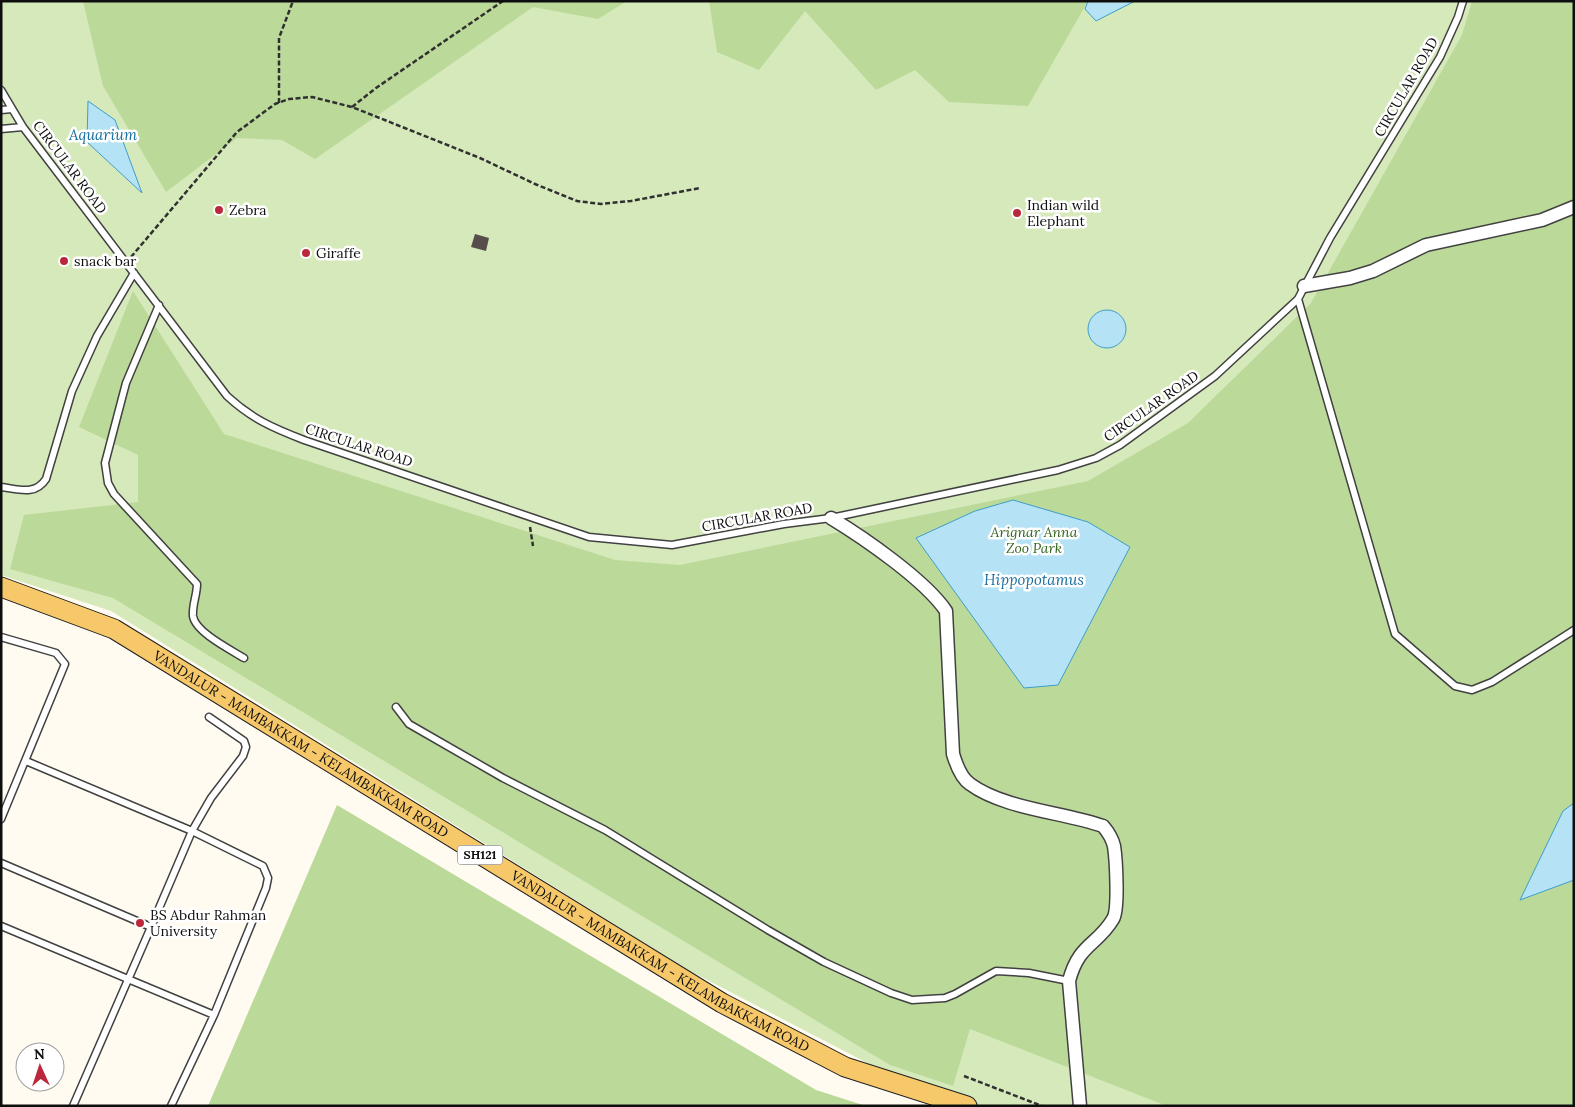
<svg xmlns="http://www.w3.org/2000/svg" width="1575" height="1107" font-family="Lora,serif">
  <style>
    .green { fill: #d6e9ba }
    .forest { fill: #bbd999 }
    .water { fill: #b5e2f5; stroke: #3d9ecb }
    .building { fill: #574e4b }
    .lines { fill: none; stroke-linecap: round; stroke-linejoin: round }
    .lane-casing { stroke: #414141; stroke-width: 9 }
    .street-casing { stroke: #414141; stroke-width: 15 }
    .primary-casing { stroke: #1f1f1f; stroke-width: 21 }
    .path { stroke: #303030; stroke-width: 2.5; stroke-dasharray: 5 2.5; stroke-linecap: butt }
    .lane { stroke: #fff; stroke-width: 6 }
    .street { stroke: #fff; stroke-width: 12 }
    .primary { stroke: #f6c869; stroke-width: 19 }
    .poi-dot { fill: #bc283b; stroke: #fff; stroke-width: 2 }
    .labels { text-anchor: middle; stroke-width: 5; stroke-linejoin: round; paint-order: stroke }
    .shield { fill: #fff; stroke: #565656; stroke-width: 1 }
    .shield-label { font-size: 12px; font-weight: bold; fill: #0e0e0e }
    .street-label { font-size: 14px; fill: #0e0e0e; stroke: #fff }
    .poi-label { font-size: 14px; fill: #0e0e0e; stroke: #fff; text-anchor: start }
    .park-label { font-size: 14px; font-style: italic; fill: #33651f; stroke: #fff }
    .water-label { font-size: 15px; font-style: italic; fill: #196f9e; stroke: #fff }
  </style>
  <rect width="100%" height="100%" fill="#fffbf0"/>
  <path class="green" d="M1 1H1574V1106H980L904 1082 688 970 111 611 1 575Z"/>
  <path class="forest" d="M83 1H627L598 19 533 7 315 159 282 140 237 138 166 192 103 86Z
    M709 1H1088L1028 106 949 102 915 70 876 90 805 11 759 70 717 52Z
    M1472 1H1574V1106H1167L970 1029 953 1086 890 1065 113 598 10 569 24 515 138 502V455L79 427 133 291 224 434 615 560 680 565 1088 481 1188 423 1311 303 1462 35Z
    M337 805 816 1090 866 1106H208Z"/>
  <path class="water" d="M1088 1H1135L1096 21 1085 9Z
    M88 101 115 120 142 193 87 142Z
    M1088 329a19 19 0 1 1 38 0a19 19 0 1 1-38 0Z
    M1013 500 1088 522 1130 547 1058 685 1024 688 916 538 975 511Z
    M1574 803V880L1520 900 1563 811Z"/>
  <path class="building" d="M475 234 489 238 486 251 471 247Z"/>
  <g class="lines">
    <defs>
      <path id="lane" d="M1 90 23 127 227 396C252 419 273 428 304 440L589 537 672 545 784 524 831 518 1058 470 1096 458 1120 445 1215 376 1298 299 1330 238 1440 57 1458 17 1463 1
        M1 110 12 109
        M1 129 23 127
        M1298 299 1395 634 1455 686 1472 690 1492 682 1574 630
        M159 305 126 383 105 463 108 483 114 494 197 584C197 595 192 605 193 616 195 632 231 650 244 658
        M1 487C18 489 35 496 46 479L72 391 97 336 134 273
        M1 637 56 653 65 664 1 819
        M396 707 409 724 503 778 605 830 768 930 824 962 891 993 912 1000 945 998 955 994 996 971 1029 973 1069 981
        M1 863 151 927 192 831 26 761
        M1 926 214 1015
        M73 1106 151 927
        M171 1106 214 1015 266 888 268 878 263 866 192 831 211 798 243 756 246 747 244 741 209 717"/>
      <path id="street" d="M1304 286 1350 278 1373 271 1426 245 1542 220 1574 207
        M831 518C864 538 925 580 946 611L953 754C956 764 961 778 970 784 1004 809 1063 812 1103 826 1109 833 1112 838 1114 846 1116 859 1119 910 1113 919 1097 946 1079 943 1069 981L1080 1106"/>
      <g id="primary">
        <path id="s1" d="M1 587 114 629 722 1003 845 1067 967 1106"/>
      </g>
    </defs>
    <use href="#lane" class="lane-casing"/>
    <use href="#street" class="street-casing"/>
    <use href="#primary" class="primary-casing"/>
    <path class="path" d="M279 103V38L293 1
      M352 107 376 88 503 1
      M131 257 237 132 275 104 289 99 312 97 352 107 480 158 535 184 577 201 601 204 631 201 700 188
      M530 527 533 546
      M964 1076 1042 1106"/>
    <use href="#lane" class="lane"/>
    <use href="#street" class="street"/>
    <use href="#primary" class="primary"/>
  </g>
  <g class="poi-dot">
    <circle cx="219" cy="210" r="5"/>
    <circle cx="1017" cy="213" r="5"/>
    <circle cx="306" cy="253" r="5"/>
    <circle cx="64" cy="261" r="5"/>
    <circle cx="140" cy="923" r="5"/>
  </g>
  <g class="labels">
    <rect class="shield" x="457.5" y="845.5" width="45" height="19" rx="4"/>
    <g class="shield-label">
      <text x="480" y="859">SH121</text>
    </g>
    <g class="street-label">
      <text transform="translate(1406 87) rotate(-60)" y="5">CIRCULAR ROAD</text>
      <text transform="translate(70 167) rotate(53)" y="5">CIRCULAR ROAD</text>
      <text transform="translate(1151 406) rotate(-35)" y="5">CIRCULAR ROAD</text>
      <text transform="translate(359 445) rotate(18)" y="5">CIRCULAR ROAD</text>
      <text transform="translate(757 517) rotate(-10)" y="5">CIRCULAR ROAD</text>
      <text dy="5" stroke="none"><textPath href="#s1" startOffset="340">VANDALUR - MAMBAKKAM - KELAMBAKKAM ROAD</textPath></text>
      <text dy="5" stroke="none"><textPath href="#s1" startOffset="760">VANDALUR - MAMBAKKAM - KELAMBAKKAM ROAD</textPath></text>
    </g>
    <g class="poi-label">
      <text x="1027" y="210">Indian wild<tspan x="1027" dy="16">Elephant</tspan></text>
      <text x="229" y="215">Zebra</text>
      <text x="316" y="258">Giraffe</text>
      <text x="74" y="266">snack bar</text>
      <text x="150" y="920">BS Abdur Rahman<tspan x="150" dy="16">University</tspan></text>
    </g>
    <g class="park-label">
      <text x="1034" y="537">Arignar Anna<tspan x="1034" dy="16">Zoo Park</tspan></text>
    </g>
    <g class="water-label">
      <text x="103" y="140">Aquarium</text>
      <text x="1034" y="585">Hippopotamus</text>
    </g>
  </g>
  <rect width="1575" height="1107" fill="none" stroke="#0e0e0e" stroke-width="5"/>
  <g transform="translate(40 1067) rotate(357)"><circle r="24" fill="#ffffff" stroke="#9f9f9f"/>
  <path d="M0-4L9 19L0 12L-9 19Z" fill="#bc283b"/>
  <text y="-8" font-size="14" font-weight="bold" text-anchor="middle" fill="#0e0e0e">N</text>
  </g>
</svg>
